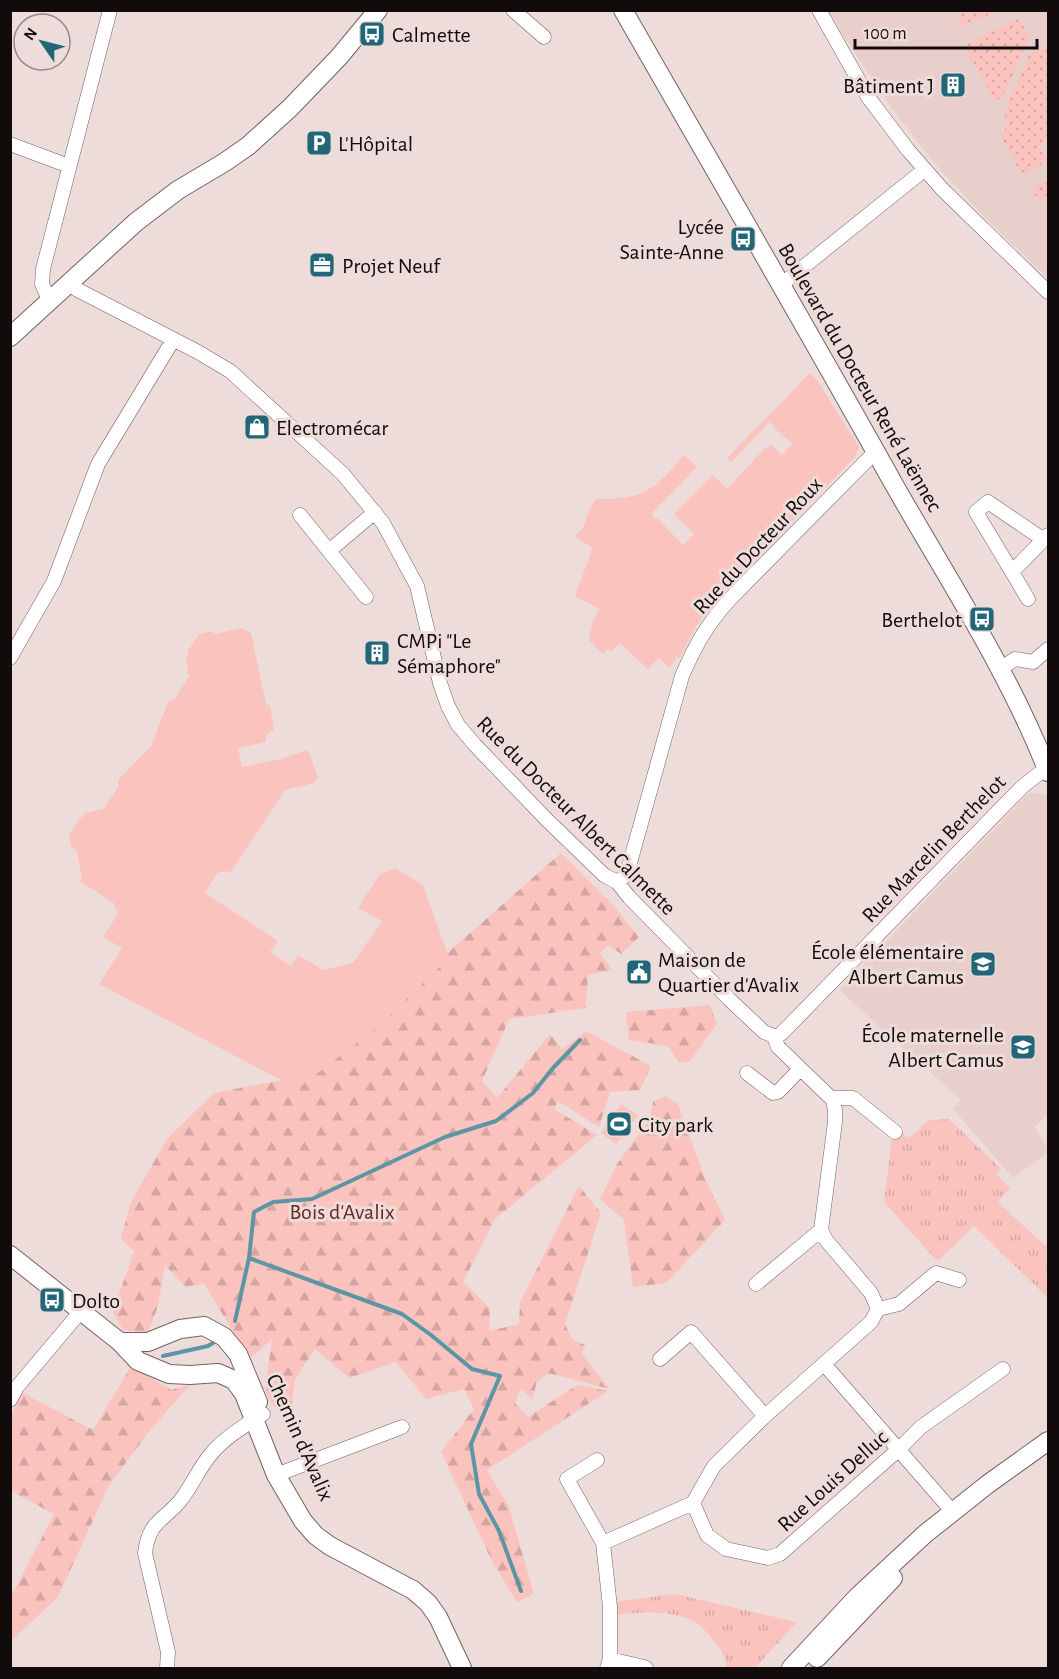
<svg xmlns="http://www.w3.org/2000/svg" width="1059" height="1679" font-family="'Alegreya Sans',sans-serif">
  <style>
    .built { fill: #e9cfcc }
    .grass { fill: url(#grass-tufts) }
    .forest { fill: url(#forest-firs) }
    .park { fill: url(#park-dots) }
    .garden { fill: #fac3bd }
    .lines { fill: none; stroke-linecap: round; stroke-linejoin: round }
    .stream { stroke: #5c95a5; stroke-width: 4 }
    .street-casing { stroke: #726361; stroke-width: 15 }
    .secondary-casing { stroke: #726361; stroke-width: 20 }
    .street { stroke: #fff; stroke-width: 14 }
    .secondary { stroke: #fff; stroke-width: 18 }
    .labels { text-anchor: middle; stroke-width: 6; stroke-linejoin: round; paint-order: stroke }
    .poi-label { font-size: 22px; fill: #110c0b; stroke: #eddcda; text-anchor: start }
    .street-label { font-size: 22px; fill: #110c0b; stroke: #eddcda }
    .park-label { font-size: 22px; fill: #662622; stroke: #eddcda }
  </style>
  <defs>
    <pattern id="grass-tufts" width="24" height="20" patternUnits="userSpaceOnUse" patternTransform="scale(1.5)"><rect width="24" height="20" fill="#fac3bd"/><path d="M3 7l-1-3M5 7V3M7 7l1-3M15 17l-1-3M17 17v-4M19 17l1-3" fill="none" stroke="#d5a6a1"/></pattern>
    <pattern id="forest-firs" width="22" height="20" patternUnits="userSpaceOnUse" patternTransform="scale(1.5)"><rect width="22" height="20" fill="#fac3bd"/><path d="M5 1l3.5 6h-7zM16 11l3.5 6h-7z" fill="#d5a6a1"/></pattern>
    <pattern id="park-dots" width="8" height="8" patternUnits="userSpaceOnUse" patternTransform="scale(1.5)"><rect width="8" height="8" fill="#fac3bd"/><path d="M2 2h.1M6 6h.1" fill="none" stroke="#d5a6a1" stroke-width="1.8" stroke-linecap="round"/></pattern>
  </defs>
  <rect width="100%" height="100%" fill="#eddcda"/>
  <path class="built" d="M828 11H1048V278L995 228 940 170 898 117 863 66Z
    M1030 792 1047 796 1048 800V1114L1034 1127 1048 1149V1152L1013 1178 953 1109 961 1100 839 990Z"/>
  <path class="grass" d="M949 1119 1001 1169 996 1174 1010 1188 998 1202 1045 1246 1048 1243V1298L974 1226 939 1260 935 1259 884 1202 892 1139 900 1131 909 1138 929 1120Z
    M675 1594 797 1622 755 1668H726C727 1658 720 1647 713 1640 708 1634 703 1627 696 1623 675 1609 638 1612 614 1615L615 1602Z"/>
  <path class="forest" d="M561 853 615 907 639 937 621 954 608 945 600 953 612 970 588 975 586 1008 509 1019 482 1081 497 1098 550 1034 562 1049 586 1031 651 1066 640 1090 610 1092 599 1127 558 1101 554 1109 597 1135 495 1219 463 1282 490 1308 489 1331 519 1324 520 1302 579 1186 601 1213 565 1324 571 1338 585 1345 582 1354 610 1389 548 1373 537 1382 532 1399 521 1388 515 1403 528 1417 577 1385 608 1391 487 1470 509 1507 534 1594 517 1602 493 1563 441 1452 474 1409 464 1389 426 1399 396 1362 349 1378 315 1349 295 1379 292 1405 274 1407 265 1391 272 1339 250 1359 204 1284 185 1287 165 1265 158 1306 148 1333 123 1330 113 1312 134 1251 121 1239 130 1204 167 1139 214 1093 299 1077 352 1037Z
    M710 1005 717 1024 690 1061 679 1063 668 1046 629 1040 626 1012Z
    M665 1096 678 1104 704 1176 725 1220 666 1283 633 1287 624 1220 600 1199 617 1164 650 1119 653 1102Z
    M131 1366 171 1390 191 1384 151 1429 109 1485 58 1597 11 1641V1593L15 1589 54 1514 11 1491V1416L21 1392 93 1430Z"/>
  <path class="park" d="M963 11V10L998 11 956 28Z
    M1019 18 1029 37 1003 97 995 101 964 46Z
    M1048 46V140L1038 146 1047 162 1022 175 1001 137 1008 124 1004 114 1029 55Z
    M1048 179V196L1038 201 1031 188Z"/>
  <path class="garden" d="M810 373 817 380 859 447 855 457 713 602 695 628 680 658 677 657 669 668 659 658 648 669 620 643 611 652 608 648 603 654 589 640 593 621 599 609 575 596 591 553 592 548 575 536 583 528 590 508 596 499C643 500 655 490 684 455L697 467 651 514 656 519 657 518 683 545 694 534 674 514 713 475 727 489 765 448 766 449 771 445 782 455 793 444 774 428 775 427 770 422 731 462 727 458Z
    M243 628 251 633 266 704 270 706 274 730 269 732 266 736V742L238 748 242 767 281 759 308 750 318 778 314 783 285 790 230 873 227 871 217 873 205 893 278 941 270 952 291 966 298 955 323 970 353 963 382 921 358 908 380 874 395 868 423 885 449 958 379 1026 301 1086 277 1078 99 984 122 948 103 937 119 912 115 909V904L80 881 82 877 76 849 72 848 69 835 81 817 84 816V813L104 809 119 786 118 781 121 777 151 746 167 705 169 701 174 700 189 677V674L186 672 188 669 186 657 188 656V651L199 634 212 631 215 634Z
    M621 1104 638 1115 616 1144 601 1133Z"/>
  <g class="lines">
    <path class="stream" d="M235 1321 249 1258
      M163 1356 208 1346 216 1341
      M521 1591 499 1531 479 1494 471 1444 500 1376 472 1369 431 1335 402 1314 249 1258 254 1212 273 1202 312 1199 445 1137 496 1121 533 1093 553 1068 580 1040"/>
    <defs>
      <path id="street" d="M513 10 544 37
        M819 10 868 97 908 150 942 189 1048 292
        M10 144 69 166
        M69 283 76 289 198 352 230 371 343 474 383 523 417 586 440 683 448 706 458 725 475 745 546 819 604 875 617 882 629 897 729 999 764 1032 774 1036
        M781 285 924 170
        M50 302 42 284 43 269 110 10
        M300 515 329 551 375 512
        M1044 540 988 502 976 512 1012 572 1048 535
        M329 551 366 597
        M1012 572 1028 599
        M10 658 54 581 98 464 173 340
        M1000 669 1015 659 1033 662 1048 649
        M617 882 625 876 628 870 682 676C696 644 706 626 729 600L876 451
        M774 1036H778L782 1033 1022 787 1037 775 1048 768
        M747 1073 773 1093 778 1092 800 1069
        M831 1098H853L895 1132
        M756 1284 821 1230
        M878 1309 899 1304 936 1273 959 1280
        M660 1359 691 1332 765 1416
        M824 1364 952 1511
        M10 1400 17 1387 81 1311
        M597 1460 567 1479 603 1543
        M276 1475 402 1427
        M693 1503 707 1535 726 1549 768 1558 780 1554 898 1450 921 1427 1003 1369
        M610 1659 644 1667 646 1668
        M167 1668 168 1652 145 1553C149 1521 162 1522 180 1501 192 1486 199 1468 211 1454 222 1440 248 1423 263 1414
        M607 1668 610 1659V1607L603 1543 693 1503 714 1466 765 1416 871 1322 878 1309 871 1293 826 1240 821 1230 835 1122V1110L833 1100 778 1047 774 1036"/>
      <path id="secondary" d="M623 10C714 169 807 328 896 488 949 581 1009 672 1048 772
        M10 337 136 222 178 190 225 162 248 146 290 108 339 57 378 10
        M10 1255 120 1342 138 1361 169 1374 190 1375 218 1373 234 1380 244 1394 276 1475 303 1521 315 1535 330 1546 413 1590 428 1603 438 1617 462 1668
        M120 1342H148L180 1329 204 1326 224 1337 238 1354 258 1402
        M817 1658 893 1578
        M791 1668 858 1596 925 1534 988 1484 1048 1441"/>
    </defs>
    <use href="#street" class="street-casing"/>
    <use href="#secondary" class="secondary-casing"/>
    <use href="#street" class="street"/>
    <use href="#secondary" class="secondary"/>
  </g>
  <defs>
    <symbol id="bus-square" viewBox="-11 -11 22 22"><rect x="-9" y="-9" width="18" height="18" rx="4" fill="#226778" stroke="#eddcda"/><path d="M-5-6H5V4H4V6H2V4H-2V6H-4V4H-5ZM-3.5-4V0h7V-4ZM-3.5 1.2v1.5H-2V1.2ZM2 1.2v1.5H3.5V1.2Z" fill="#fff"/></symbol>
    <symbol id="building-square" viewBox="-11 -11 22 22"><rect x="-9" y="-9" width="18" height="18" rx="4" fill="#226778" stroke="#eddcda"/><path d="M-4-6H4V6H1V3H-1V6H-4ZM-2.5-4.3h1.7v1.8h-1.7ZM.8-4.3h1.7v1.8H.8ZM-2.5-1h1.7V.8h-1.7ZM.8-1h1.7V.8H.8Z" fill="#fff"/></symbol>
    <symbol id="parking-square" viewBox="-11 -11 22 22"><rect x="-9" y="-9" width="18" height="18" rx="4" fill="#226778" stroke="#eddcda"/><path d="M-3.5-5.5H1a3.5 3.5 0 0 1 0 7H-1V5.5H-3.5ZM-1-3.4V-.6H.8a1.4 1.4 0 0 0 0-2.8Z" fill="#fff"/></symbol>
    <symbol id="office-square" viewBox="-11 -11 22 22"><rect x="-9" y="-9" width="18" height="18" rx="4" fill="#226778" stroke="#eddcda"/><path d="M-6-3h4V-5.5h4V-3h4V5H-6ZM-1-4.5V-3h2v-1.5ZM-6 0V1H6V0Z" fill="#fff"/></symbol>
    <symbol id="shop-square" viewBox="-11 -11 22 22"><rect x="-9" y="-9" width="18" height="18" rx="4" fill="#226778" stroke="#eddcda"/><path d="M-5-2.5h2.3a2.7 3.5 0 0 1 5.4 0H5L5.5 6h-11ZM-1.5-2.5h3a1.5 2.3 0 0 0-3 0Z" fill="#fff"/></symbol>
    <symbol id="school-square" viewBox="-11 -11 22 22"><rect x="-9" y="-9" width="18" height="18" rx="4" fill="#226778" stroke="#eddcda"/><path d="M0-5L7-2L0 1L-7-2ZM-4 1L0 2.5L4 1V4Q0 6-4 4Z" fill="#fff"/></symbol>
    <symbol id="civic-square" viewBox="-11 -11 22 22"><rect x="-9" y="-9" width="18" height="18" rx="4" fill="#226778" stroke="#eddcda"/><path d="M-.6-6.5H3V-4.5H.6V-3L4-1V1h2V6H-6V1h2V-1L-.6-3ZM-1.2 2.5V6h2.4V2.5Z" fill="#fff"/></symbol>
    <symbol id="stadium-square" viewBox="-11 -11 22 22"><rect x="-9" y="-9" width="18" height="18" rx="4" fill="#226778" stroke="#eddcda"/><path d="M0-5a6.5 5 0 1 0 0 10a6.5 5 0 1 0 0-10ZM-3.5-1.8h7v3.6h-7Z" fill="#fff"/></symbol>
  </defs>
  <g fill-rule="evenodd">
    <use href="#bus-square" x="357" y="19" width="30" height="30"/>
    <use href="#building-square" x="938" y="70" width="30" height="30"/>
    <use href="#parking-square" x="304" y="128" width="30" height="30"/>
    <use href="#bus-square" x="728" y="224" width="30" height="30"/>
    <use href="#office-square" x="307" y="250" width="30" height="30"/>
    <use href="#shop-square" x="242" y="412" width="30" height="30"/>
    <use href="#bus-square" x="967" y="604" width="30" height="30"/>
    <use href="#building-square" x="362" y="638" width="30" height="30"/>
    <use href="#school-square" x="968" y="949" width="30" height="30"/>
    <use href="#civic-square" x="624" y="957" width="30" height="30"/>
    <use href="#school-square" x="1008" y="1032" width="30" height="30"/>
    <use href="#stadium-square" x="604" y="1109" width="30" height="30"/>
    <use href="#bus-square" x="37" y="1285" width="30" height="30"/>
  </g>
  <g class="labels">
    <g class="poi-label">
      <text x="392" y="42">Calmette</text>
      <text x="934" y="93" text-anchor="end">Bâtiment J</text>
      <text x="338" y="151">L'Hôpital</text>
      <text x="724" y="234" text-anchor="end">Lycée<tspan x="724" dy="25">Sainte-Anne</tspan></text>
      <text x="342" y="273">Projet Neuf</text>
      <text x="276" y="435">Electromécar</text>
      <text x="962" y="627" text-anchor="end">Berthelot</text>
      <text x="397" y="648">CMPi "Le<tspan x="397" dy="25">Sémaphore"</tspan></text>
      <text x="964" y="959" text-anchor="end">École élémentaire<tspan x="964" dy="25">Albert Camus</tspan></text>
      <text x="658" y="967">Maison de<tspan x="658" dy="25">Quartier d'Avalix</tspan></text>
      <text x="1004" y="1042" text-anchor="end">École maternelle<tspan x="1004" dy="25">Albert Camus</tspan></text>
      <text x="638" y="1132">City park</text>
      <text x="72" y="1308">Dolto</text>
    </g>
    <g class="street-label">
      <text transform="translate(861 377) rotate(60)" y="8">Boulevard du Docteur René Laënnec</text>
      <text transform="translate(757 545) rotate(-47)" y="8">Rue du Docteur Roux</text>
      <text transform="translate(577 815) rotate(45)" y="8">Rue du Docteur Albert Calmette</text>
      <text transform="translate(933 848) rotate(-46)" y="8">Rue Marcelin Berthelot</text>
      <text transform="translate(301 1437) rotate(66)" y="8">Chemin d'Avalix</text>
      <text transform="translate(832 1480) rotate(-42)" y="8">Rue Louis Delluc</text>
    </g>
    <g class="park-label">
      <text x="342" y="1219">Bois d'Avalix</text>
    </g>
  </g>
  <rect width="1059" height="1679" fill="none" stroke="#110c0b" stroke-width="24"/>
  <g transform="translate(42 42) rotate(305)"><circle r="28" fill="#eddcda" stroke="#958987" stroke-width="1.5"/>
  <path d="M0-4.5L10 22L0 15L-10 22Z" fill="#226778"/>
  <text y="-9" font-size="16" font-weight="bold" text-anchor="middle" fill="#110c0b">N</text>
  </g>
  <path d="M855 39v9h182v-9" fill="none" stroke="#110c0b" stroke-width="3"/>
  <text x="864" y="39" font-size="18" fill="#110c0b" stroke="#eddcda" stroke-width="4.5" paint-order="stroke">100 m</text>
</svg>
